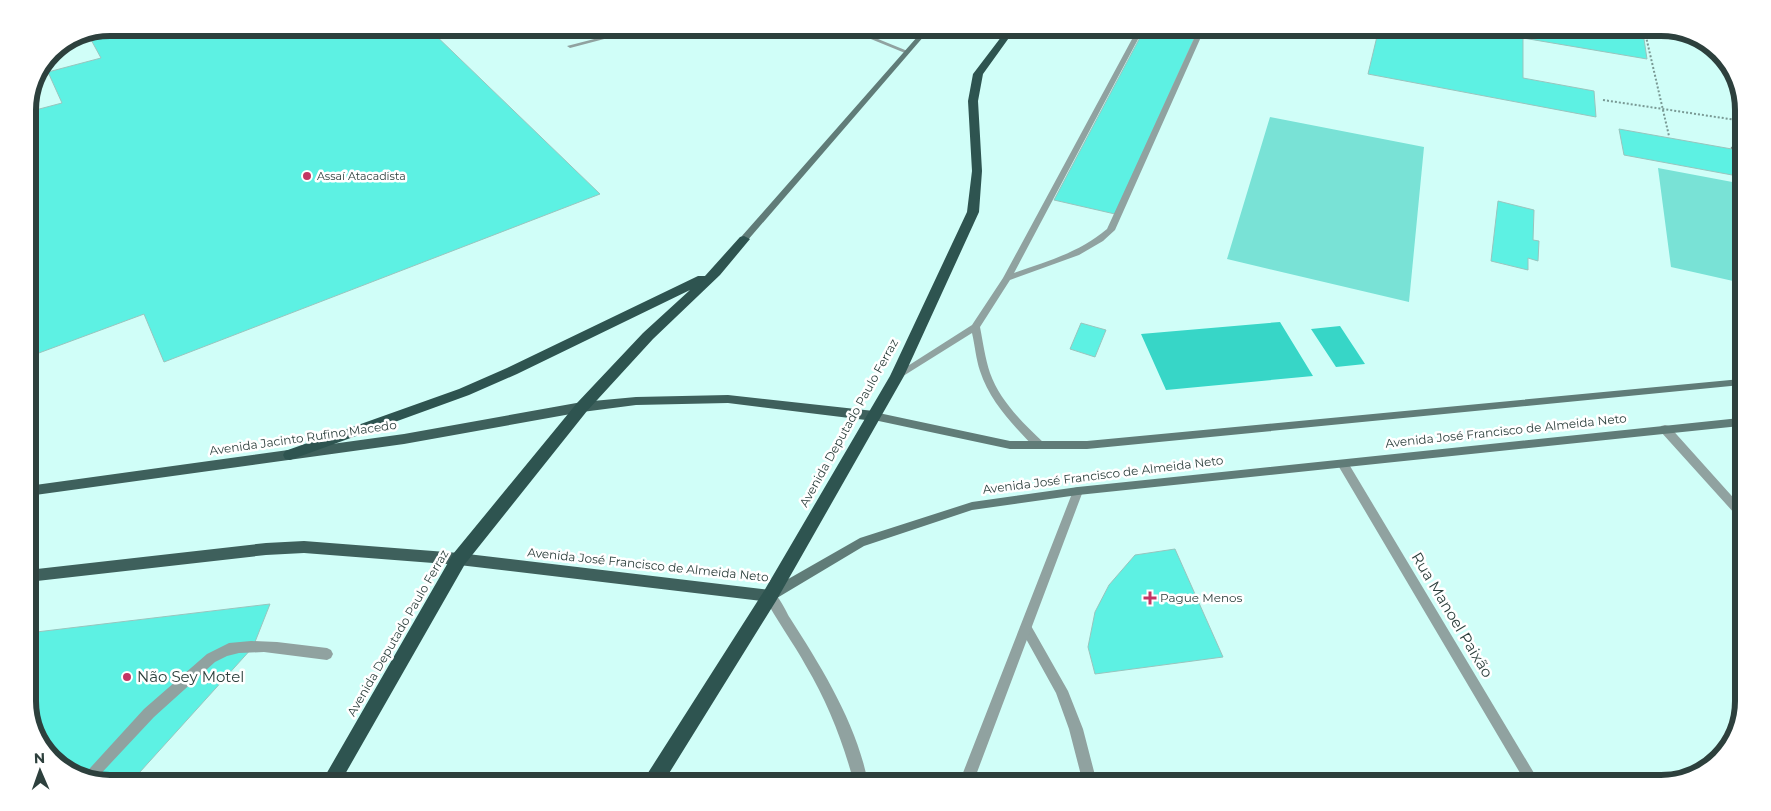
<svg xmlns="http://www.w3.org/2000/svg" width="1771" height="811" font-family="Montserrat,sans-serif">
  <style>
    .green { fill: #79e2d6 }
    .water { fill: #37d6c7 }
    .building { fill: #5df1e3; stroke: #98c5be }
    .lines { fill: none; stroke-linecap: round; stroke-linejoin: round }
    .path { stroke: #799994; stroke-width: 2; stroke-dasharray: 2 2; stroke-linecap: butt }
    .service { fill: #90a2a0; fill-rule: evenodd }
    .minor { fill: #90a2a0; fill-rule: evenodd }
    .tertiary { fill: #90a2a0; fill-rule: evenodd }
    .secondary { fill: #607c78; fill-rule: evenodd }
    .primary { fill: #3e605c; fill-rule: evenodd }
    .trunk { fill: #2e5450; fill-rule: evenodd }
    .poi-dot { fill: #c33563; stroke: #fff; stroke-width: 2 }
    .labels { text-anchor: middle; stroke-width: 5; stroke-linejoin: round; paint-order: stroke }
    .far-poi-label { font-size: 11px; fill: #2d403d; stroke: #fff; text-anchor: start }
    .street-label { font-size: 12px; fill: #2d403d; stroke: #fff }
    .poi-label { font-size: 12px; fill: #2d403d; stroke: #fff; text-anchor: start }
    .near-street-label { font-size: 15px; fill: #2d403d; stroke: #fff }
    .near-poi-label { font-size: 15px; fill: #2d403d; stroke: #fff; text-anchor: start }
    .rim { fill: none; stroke: #2d403d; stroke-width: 6 }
  </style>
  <rect width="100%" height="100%" fill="#d0fef8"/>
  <path class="green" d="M1270 117 1424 147 1409 302 1227 259Z
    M1658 168 1743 184 1742 283 1671 267Z"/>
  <path class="water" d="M1280 322 1313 376 1166 390 1141 334Z
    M1340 326 1365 364 1336 367 1311 329Z"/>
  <path class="building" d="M110 28H428L600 194 164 362 144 314 28 357V112L62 103 48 72 101 58 89 36Z
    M1145 28H1199L1115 214 1054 200Z
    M1379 28H1574L1644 39 1647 59 1523 38V78L1594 91 1596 117 1368 74Z
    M1619 129 1743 151V177L1624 155Z
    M1498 201 1534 210 1533 240 1539 241 1538 261 1528 258V270L1491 261Z
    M1081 323 1106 330 1095 357 1070 349Z
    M1175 549 1223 657 1095 674 1088 647 1095 612 1109 585 1135 555Z
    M270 604 253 647 130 783 110 784 78 777 42 747 28 707V633Z"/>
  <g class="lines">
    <path class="path" d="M1644 28 1669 136
      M1603 100 1743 121
      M1731 148 1743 145"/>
    <path class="service" d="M637 28H646L570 48 567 46Z
      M844 28H851L910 52 905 53Z
      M1138 28H1144L1014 273C1048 261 1080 252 1107 229L1199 28H1205L1115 230 1103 241 1079 255 1010 280 980 327C983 342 985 358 990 373 1000 401 1023 423 1044 443L1045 446 1044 449H1036C1014 426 990 402 980 371 976 359 975 346 972 333L900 378 897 379 892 376 972 325 1003 278Z
      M251 641 277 642 327 648 331 650 333 654 331 658 327 660 264 652 239 653 227 656 215 662 154 717 95 780 81 778 144 709 207 654 229 643Z"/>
    <path class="minor" d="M1665 425 1669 426 1739 504V515L1735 514 1661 432 1660 429 1661 426Z
      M1343 460 1347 461 1540 783H1526L1339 467 1338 464 1339 461Z
      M1026 623 1030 624 1068 691 1083 729 1097 783H1083L1069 729 1056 693 1020 628 1022 624Z"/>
    <path class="tertiary" d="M1078 487 1082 488 1083 491 973 783H959L1073 491 1074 488Z
      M770 591C779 594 785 610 790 618 822 668 857 724 868 783H854C843 742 828 703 806 666 793 642 776 620 764 596L766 592Z"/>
    <path class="secondary" d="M925 28H931L747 241H741V237Z
      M1741 379V385L1087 449H1010L874 420 869 416 874 412 1010 441H1087Z
      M1740 418V426L1078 495 972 510 864 546 777 598 773 599 769 598 767 594 769 590 860 538 972 502 1078 487Z"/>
    <path class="primary" d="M728 395 874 411 878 413 880 416 878 419 874 421 728 403 636 405 582 412 404 444 28 496V486L404 434 582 402 636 397Z
      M304 541 459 553 770 590 775 592 777 596 775 600 770 602 459 565 304 553 266 555 28 582V570L266 543Z"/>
    <path class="trunk" d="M1008 28H1016L983 74 978 101 982 171 979 212 904 376 776 601 663 783H644L646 776 764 591 890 376 967 212 972 171 968 101 973 74Z
      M744 236 750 239 720 275 653 339 587 411 465 564 340 783H321L453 554 577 403 643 333 690 290 517 374 469 395 290 460 285 459 283 455 285 451 459 389 507 368 698 276H705L740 237Z"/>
  </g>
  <g class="poi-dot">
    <circle cx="307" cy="176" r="5"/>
    <path d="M1147.5 590.5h5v5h5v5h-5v5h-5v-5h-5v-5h5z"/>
    <circle cx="127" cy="677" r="5"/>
  </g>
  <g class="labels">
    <g class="far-poi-label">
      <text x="317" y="180">Assaí Atacadista</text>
    </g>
    <g class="street-label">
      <text transform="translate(849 423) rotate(-61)" y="4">Avenida Deputado Paulo Ferraz</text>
      <text transform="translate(1506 431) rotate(-6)" y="4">Avenida José Francisco de Almeida Neto</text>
      <text transform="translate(303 438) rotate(-8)" y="4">Avenida Jacinto Rufino Macedo</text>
      <text transform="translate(1103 475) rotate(-7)" y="4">Avenida José Francisco de Almeida Neto</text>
      <text transform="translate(648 565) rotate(6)" y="4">Avenida José Francisco de Almeida Neto</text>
      <text transform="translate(398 633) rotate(-60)" y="4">Avenida Deputado Paulo Ferraz</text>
    </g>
    <g class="poi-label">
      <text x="1160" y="602">Pague Menos</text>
    </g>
    <g class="near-street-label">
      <text transform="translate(1452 615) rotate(59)" y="5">Rua Manoel Paixão</text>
    </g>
    <g class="near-poi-label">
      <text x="137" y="682">Não Sey Motel</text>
    </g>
  </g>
  <path d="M0 0H1771V811H0ZM110 36H1661A74 74 0 0 1 1735 110V701A74 74 0 0 1 1661 775H110A74 74 0 0 1 36 701V110A74 74 0 0 1 110 36Z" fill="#fff" fill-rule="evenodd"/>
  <path class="rim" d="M110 36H1661A74 74 0 0 1 1735 110V701A74 74 0 0 1 1661 775H110A74 74 0 0 1 36 701V110A74 74 0 0 1 110 36Z"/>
  <g transform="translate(40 771) rotate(358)" stroke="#ffffff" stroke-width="4" paint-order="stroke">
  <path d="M0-4L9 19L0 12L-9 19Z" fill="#2d403d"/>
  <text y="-8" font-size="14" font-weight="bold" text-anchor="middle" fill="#2d403d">N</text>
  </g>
</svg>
